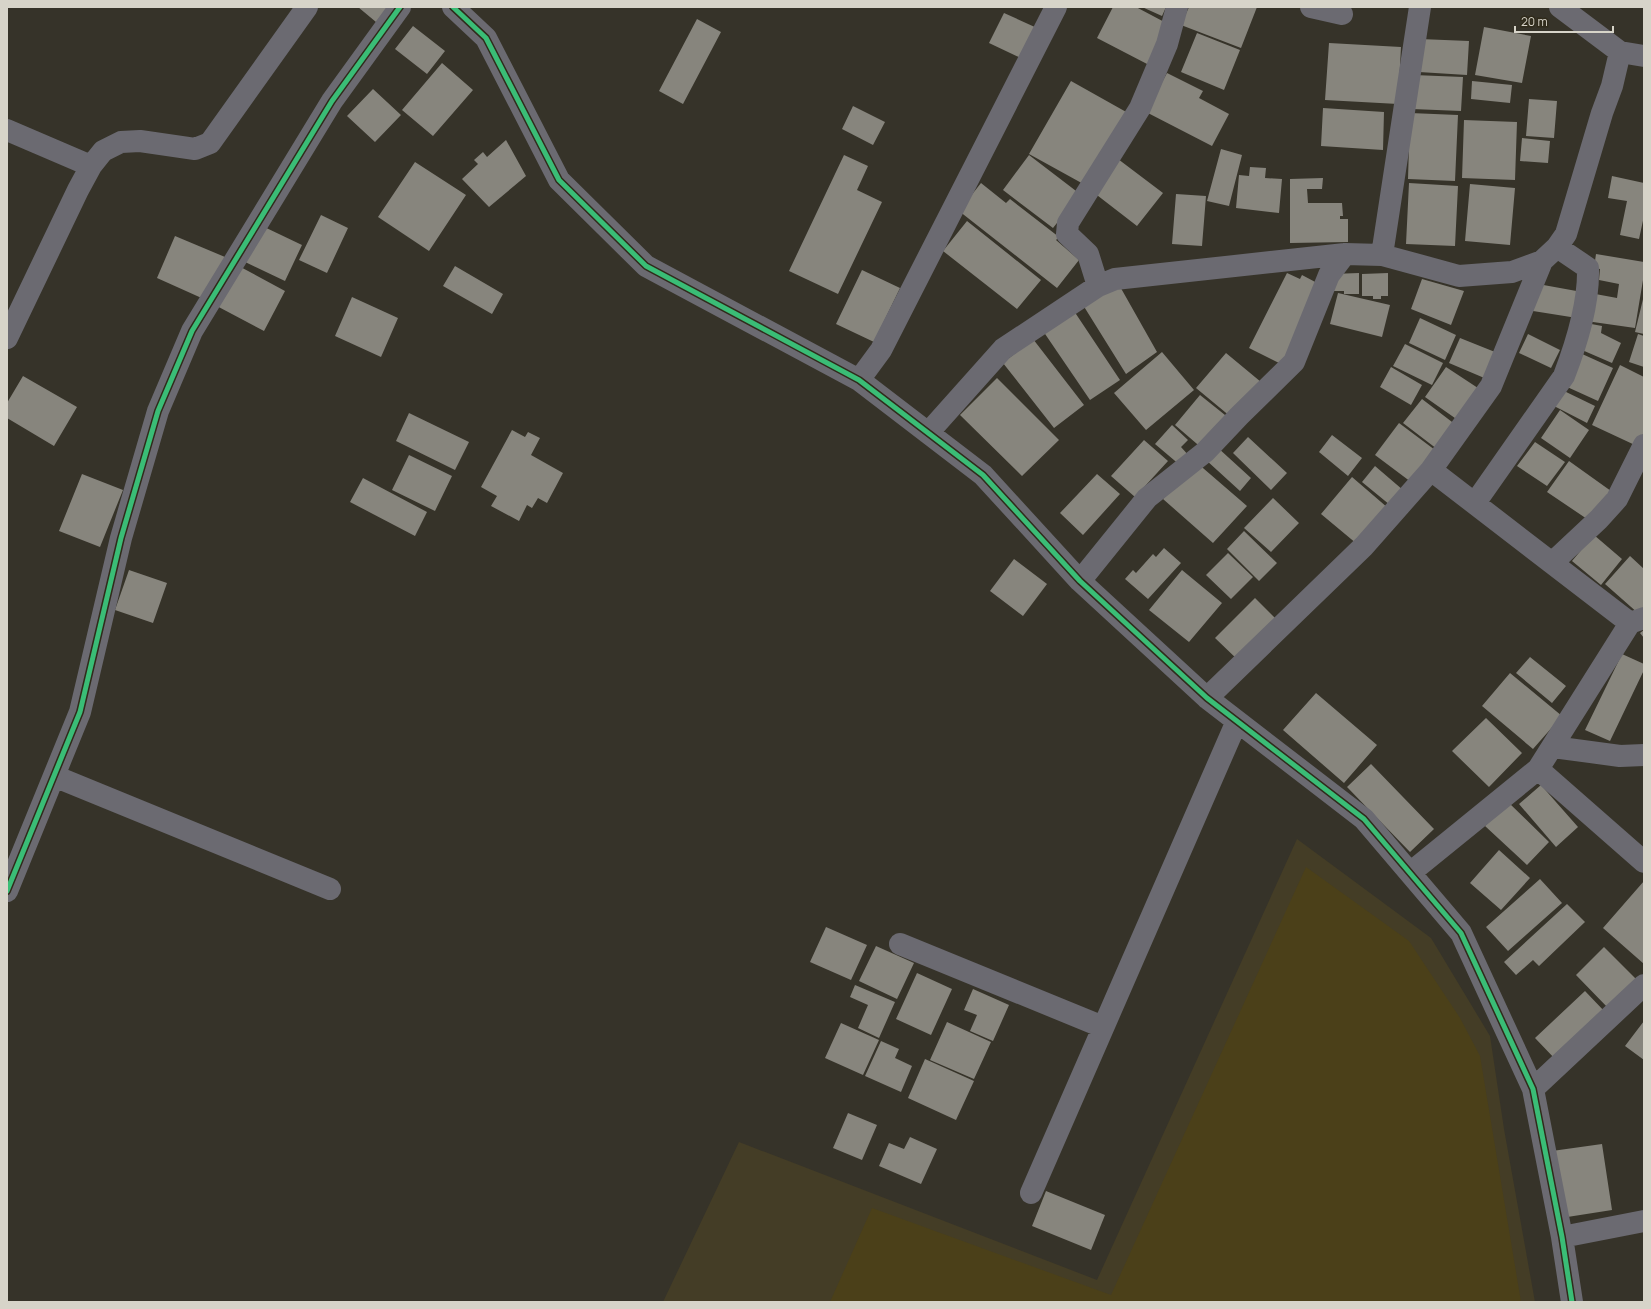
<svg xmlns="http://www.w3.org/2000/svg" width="1651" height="1309" font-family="Manrope,sans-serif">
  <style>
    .built { fill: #443d26 }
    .green { fill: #4b4019 }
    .building { fill: #87857d }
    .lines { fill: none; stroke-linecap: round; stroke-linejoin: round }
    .minor { stroke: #6b6a71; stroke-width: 22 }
    .cycleway-casing { stroke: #302b1b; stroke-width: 8 }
    .cycleway { stroke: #3abd76; stroke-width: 5 }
  </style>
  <rect width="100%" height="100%" fill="#363329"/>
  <path class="built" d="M1297 839 1431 938 1490 1036 1504 1129 1535 1302H663L739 1142 1097 1280Z"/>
  <path class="green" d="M1306 867 1409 941 1460 1018 1480 1056 1521 1302H830L872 1208 1111 1295Z"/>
  <path class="building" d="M358 7H389L376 22Z
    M1113 7H1136L1170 25 1149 65 1097 38Z
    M1142 7H1166L1162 16Z
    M1189 7H1257L1241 48 1181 25Z
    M1004 13 1037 28 1023 59 989 43Z
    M697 19 721 32 683 104 659 91Z
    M413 26 445 51 427 74 395 49Z
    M1484 27 1531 36 1522 83 1475 75Z
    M1197 33 1240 50 1224 90 1181 72Z
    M1420 39 1469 41 1467 75 1419 72Z
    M1329 43 1401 47 1398 104 1325 100Z
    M442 63 473 90 433 136 402 110Z
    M1167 73 1203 91 1199 98 1229 114 1212 146 1146 112Z
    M1414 75 1463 77 1461 111 1412 109Z
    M1071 81 1128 113 1087 186 1029 154Z
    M1472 81 1512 85 1510 103 1471 99Z
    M373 89 401 115 375 142 347 116Z
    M1529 99 1557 101 1554 138 1526 136Z
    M853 106 885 122 873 145 842 129Z
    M1323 108 1384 112 1383 150 1321 146Z
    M1410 113 1458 115 1455 181 1408 179Z
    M1464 120 1517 122 1515 180 1462 178Z
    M1522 138 1550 141 1548 163 1520 161Z
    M506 140 526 176 489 207 462 179 478 164 474 160 483 152 487 157Z
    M1221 149 1242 155 1229 206 1207 201Z
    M844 155 868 166 857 190 882 202 838 294 789 271Z
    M1029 155 1080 194 1053 228 1003 190Z
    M1118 159 1163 193 1137 226 1093 192Z
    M415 162 466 195 429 251 378 217Z
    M1250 167 1266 168 1265 178 1282 179 1279 213 1236 208 1239 175 1249 176Z
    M1612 176 1644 183V216L1639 239 1620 235 1627 201 1608 198Z
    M1323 178 1322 189H1307L1308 203H1342L1343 216H1340V219H1348V242L1290 243V179Z
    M981 183 1006 203 1010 199 1059 237 1056 240 1079 260 1057 288 959 211Z
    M1409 183 1458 186 1455 246 1406 244Z
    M1470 184 1515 188 1510 245 1465 241Z
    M1176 194 1206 196 1202 246 1172 244Z
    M321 215 348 228 327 273 299 260Z
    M967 221 1041 280 1017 309 943 251Z
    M258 224 302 245 285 281 241 260Z
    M175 236 225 257 206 300 157 278Z
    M1596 254 1644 262V274L1635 328 1586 321 1590 293 1617 298 1619 284 1599 280 1600 269 1594 268Z
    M235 264 285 291 264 331 213 304Z
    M455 266 503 294 492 314 443 286Z
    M862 270 900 288 874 342 836 324Z
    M1287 273 1300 279 1302 275 1319 284 1283 365 1249 348Z
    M1359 273V294H1344V291H1332V274Z
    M1388 273V296H1381V299H1373V296H1362V274Z
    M1422 279 1464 291 1451 325 1411 309Z
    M1118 283 1157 352 1126 374 1083 305Z
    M1538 284 1582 292 1577 318 1533 311Z
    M1338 293 1390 305 1382 337 1330 324Z
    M1644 295V334L1635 332Z
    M352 297 398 318 381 357 335 336Z
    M1072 308 1120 380 1090 400 1041 328Z
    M1420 318 1456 335 1445 360 1409 343Z
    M1586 323 1602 326 1601 333 1621 343 1612 363 1582 350Z
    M1528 334 1560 350 1551 368 1519 353Z
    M1638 334 1644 336V367L1629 362Z
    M1460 338 1500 354 1489 380 1449 363Z
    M1033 339 1084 405 1054 428 1003 363Z
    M1405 344 1443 363 1432 385 1393 366Z
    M1162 352 1194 390 1146 430 1114 393Z
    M1226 353 1261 382 1231 417 1196 388Z
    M1580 353 1613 368 1598 401 1565 386Z
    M1620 365 1644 377V432L1637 446 1592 425Z
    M1391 367 1422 385 1411 405 1380 387Z
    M1446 367 1484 392 1462 423 1425 397Z
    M23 376 77 407 54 446 7 418V403Z
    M997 378 1059 440 1022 476 960 415Z
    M1562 390 1595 406 1587 423 1554 406Z
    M1200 395 1230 419 1204 450 1175 425Z
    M1422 399 1456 425 1437 449 1403 423Z
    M1560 410 1589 430 1570 458 1541 438Z
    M409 413 469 442 455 470 396 441Z
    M1399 423 1435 450 1411 482 1375 455Z
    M1172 425 1188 440 1181 447 1190 457 1181 466 1155 444Z
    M512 430 525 437 528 432 540 438 531 455 563 473 547 503 538 498 532 508 527 505 519 521 491 506 497 496 481 487Z
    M1332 435 1362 458 1348 476 1319 452Z
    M1248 437 1287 473 1271 490 1233 453Z
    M1144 440 1168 461 1135 497 1111 476Z
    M1535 442 1565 462 1547 486 1517 466Z
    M1217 447 1251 478 1240 491 1206 460Z
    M409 455 452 476 435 511 392 490Z
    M1569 461 1611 491 1590 521 1547 492Z
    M1196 462 1247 506 1213 543 1163 499Z
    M1375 466 1403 490 1390 505 1362 482Z
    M82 474 123 490 100 547 59 531Z
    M1097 474 1120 494 1083 535 1060 513Z
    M1352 477 1388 508 1357 544 1321 514Z
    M363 478 427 512 415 536 350 502Z
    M1273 498 1299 523 1271 552 1244 528Z
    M1244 531 1277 563 1259 581 1227 549Z
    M1594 535 1622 559 1601 585 1572 561Z
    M1164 548 1181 563 1148 599 1125 579 1133 570 1136 573 1153 554 1156 557Z
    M1228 553 1253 577 1231 599 1206 575Z
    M1630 556 1644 569V608L1639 614 1605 584Z
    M1014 559 1047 584 1023 616 990 591Z
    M129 570 167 583 153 623 115 610Z
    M1182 570 1222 603 1189 642 1149 610Z
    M1255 598 1278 621 1239 661 1215 638Z
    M1644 630V638L1640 633Z
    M1622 654 1644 664V670L1610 741 1585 730Z
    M1530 657 1566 686 1552 703 1516 673Z
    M1510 673 1562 716 1533 749 1482 706Z
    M1316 693 1377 745 1344 783 1283 730Z
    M1486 718 1522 753 1489 787 1452 751Z
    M1371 764 1434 829 1410 852 1347 787Z
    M1541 785 1578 827 1556 847 1519 804Z
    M1508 802 1549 842 1527 865 1485 826Z
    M1499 850 1530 878 1501 910 1470 883Z
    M1540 879 1562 903 1508 951 1486 927Z
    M1644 881V964L1603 928Z
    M1567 904 1585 922 1539 966 1533 960 1516 975 1504 962Z
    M826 927 867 945 851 980 810 962Z
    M876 946 914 963 897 999 859 981Z
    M1604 947 1639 982 1610 1010 1576 975Z
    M917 973 952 989 931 1035 896 1019Z
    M855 985 895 1002 879 1038 858 1028 868 1005 850 997Z
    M973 989 1009 1005 993 1041 970 1031 977 1015 964 1010Z
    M1585 991 1606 1013 1557 1061 1535 1038Z
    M1644 1021V1060L1625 1046Z
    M947 1022 991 1042 974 1079 930 1060Z
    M841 1023 879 1040 863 1075 825 1058Z
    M881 1041 899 1049 895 1058 912 1066 901 1092 865 1076Z
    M925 1059 974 1081 956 1120 908 1098Z
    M848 1113 877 1125 862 1160 833 1148Z
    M910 1137 937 1149 921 1184 879 1166 889 1143 904 1149Z
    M1602 1144 1612 1210 1561 1218 1552 1151Z
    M1046 1191 1105 1215 1091 1250 1032 1226Z"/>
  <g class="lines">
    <path class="minor" d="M453 7 486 38 559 180 646 266 859 380 983 475 1080 581 1207 698 1364 819 1461 933 1533 1089 1562 1237 1572 1302
      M1311 7 1342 14
      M1560 7 1620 52
      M7 130 91 166
      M1382 255 1420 7
      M1098 286 1088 254 1067 234 1068 223 1140 108 1167 44 1177 7
      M7 338 78 190 91 166 103 151 121 142 140 141 195 149 210 143 307 7
      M859 380 881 350 1056 7
      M928 433 1003 349 1098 286 1115 279 1345 254 1382 255 1459 276 1512 272 1542 261 1557 247 1566 234 1602 113 1612 86 1620 52 1644 56
      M1431 470 1630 623
      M1475 503 1564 376C1577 342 1589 304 1588 268L1557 247
      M1552 563 1599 519 1617 499 1644 445
      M1080 581 1147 498 1205 452 1239 416 1294 362 1329 275 1345 254
      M1207 698 1364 546 1431 470 1491 386 1542 261
      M1553 747 1620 756 1644 755
      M1538 769 1644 862
      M54 776 330 889
      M1410 873 1538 769 1630 623 1644 618
      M7 891 80 712 121 538 158 411 192 331 332 101 400 7
      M900 944 1103 1027
      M1533 1089 1644 985
      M1031 1193 1237 721
      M1562 1237 1644 1221"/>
    <defs>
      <path id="cycleway" d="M453 7 486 38 559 180 646 266 859 380 983 475 1080 581 1207 698 1364 819 1461 933 1533 1089 1562 1237 1572 1302
        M7 891 80 712 121 538 158 411 192 331 332 101 400 7"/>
    </defs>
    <use href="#cycleway" class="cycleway-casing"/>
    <use href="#cycleway" class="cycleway"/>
  </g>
  <rect width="1651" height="1309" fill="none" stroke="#d7d4c9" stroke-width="16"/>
  <path d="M1515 26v6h98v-6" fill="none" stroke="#d7d4c9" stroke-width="2"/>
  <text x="1521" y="26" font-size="12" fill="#d7d4c9" stroke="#302b1b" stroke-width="3" paint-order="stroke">20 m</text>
</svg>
